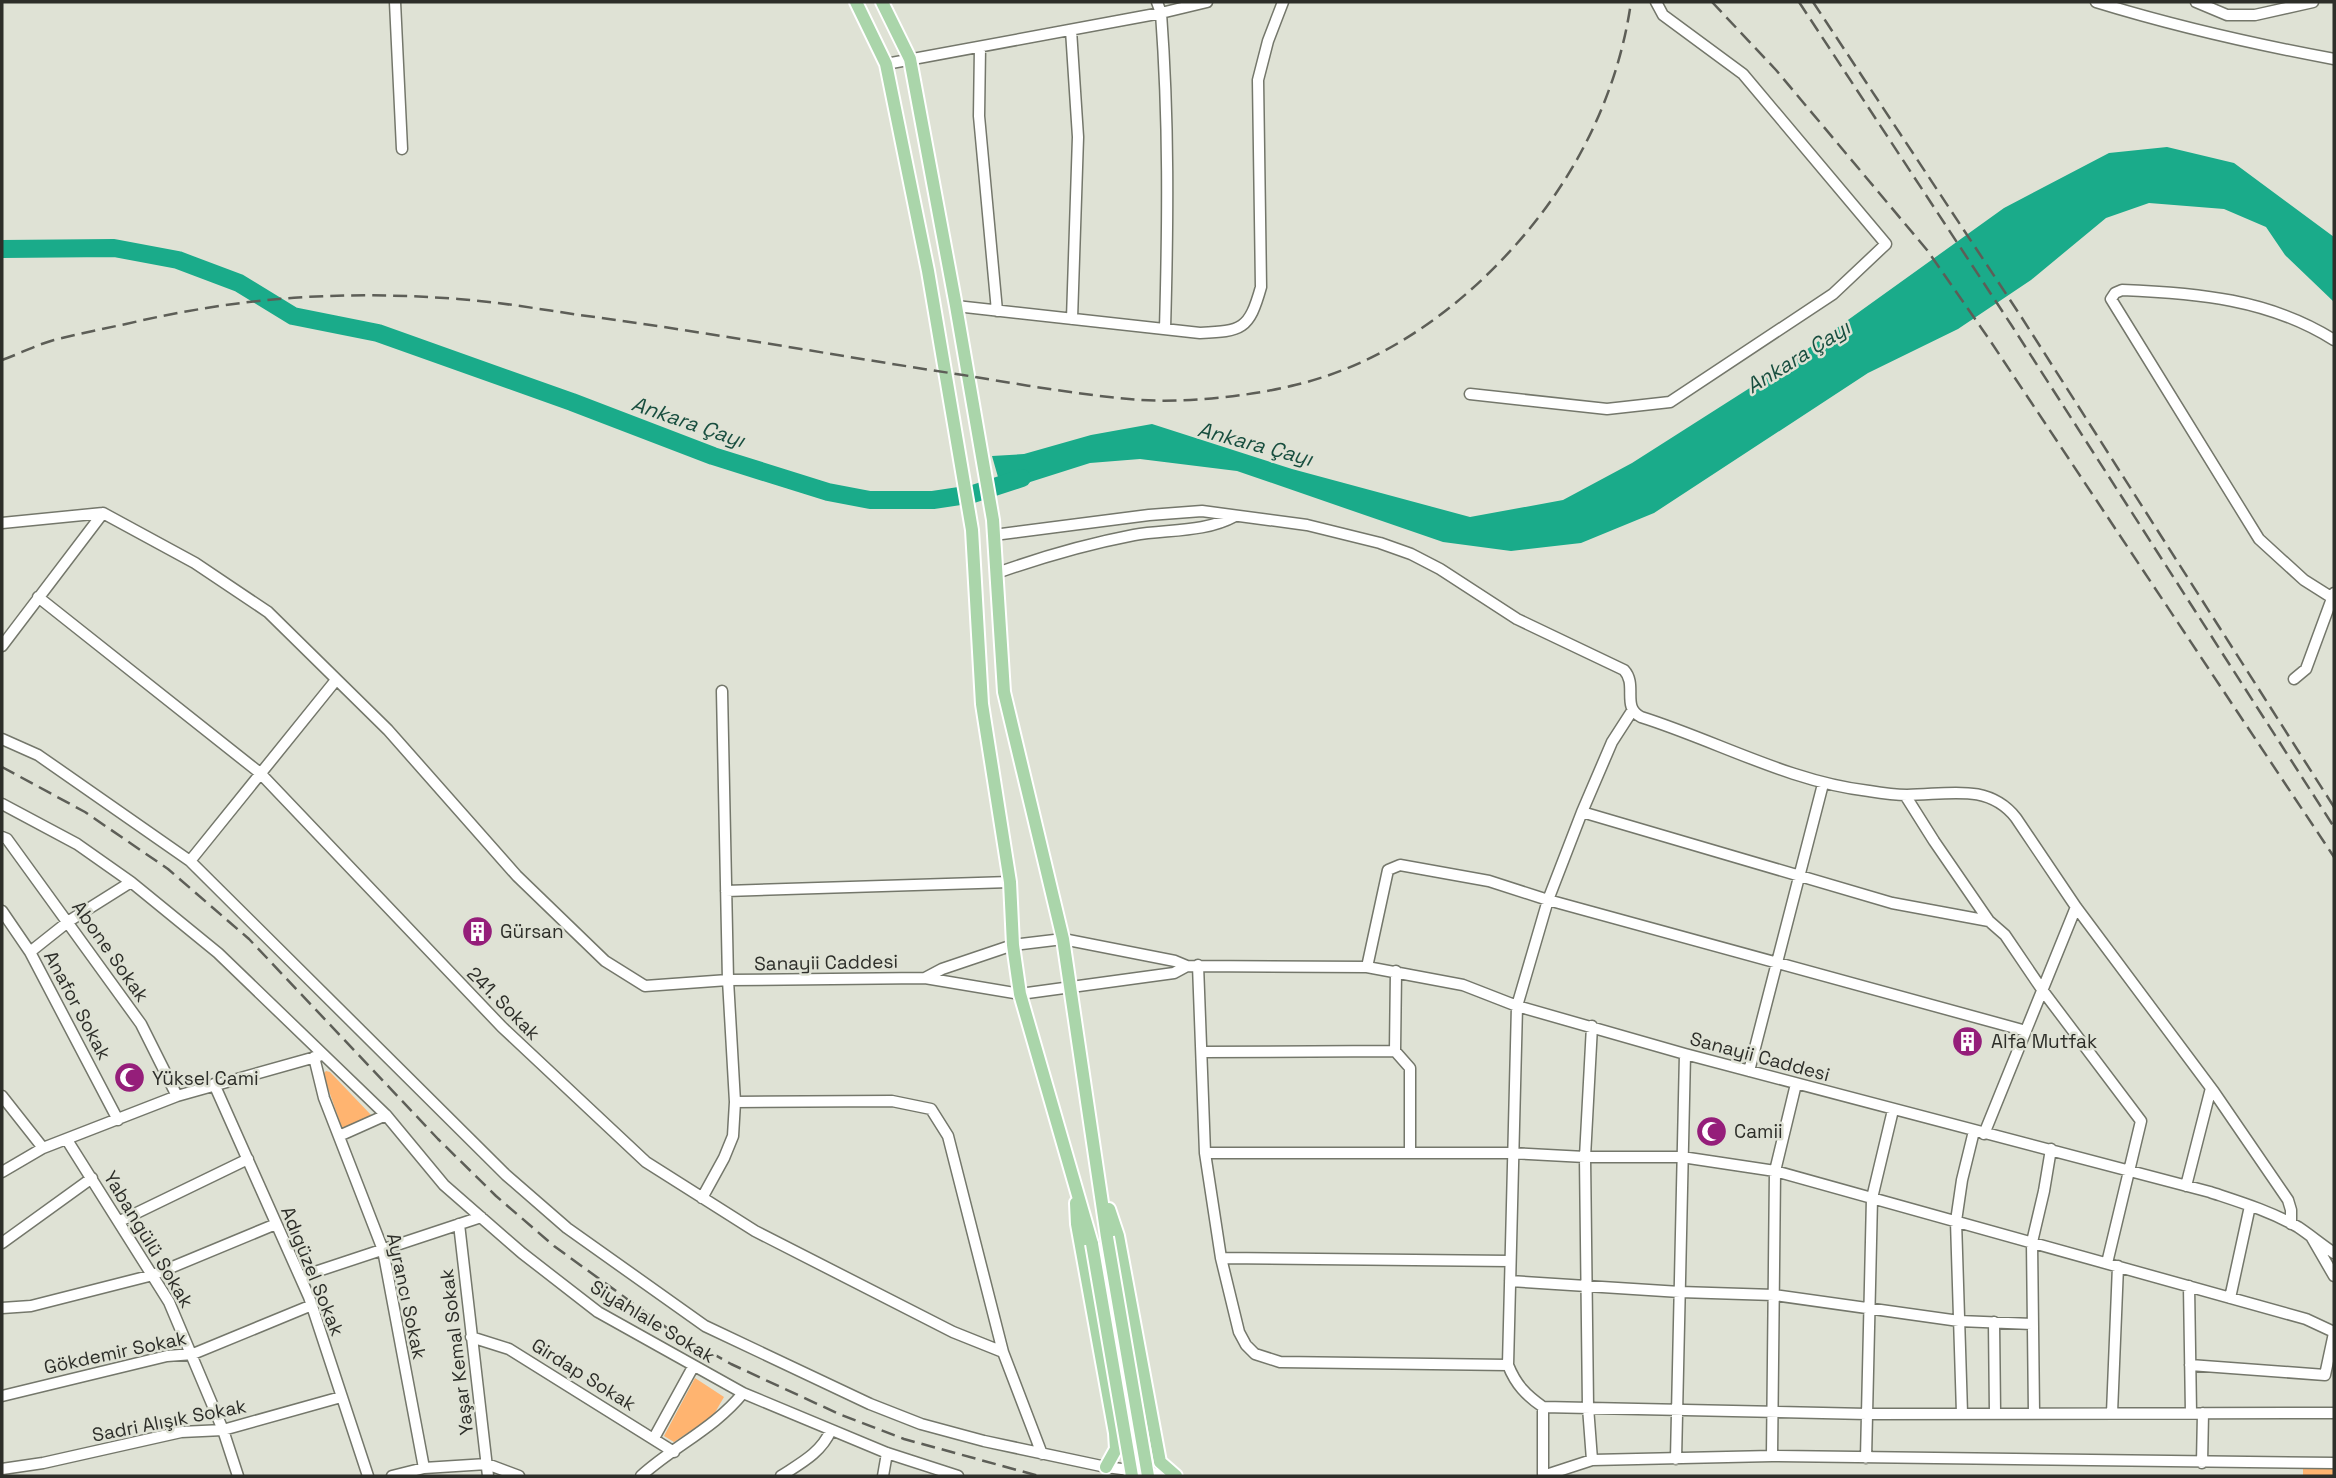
<svg xmlns="http://www.w3.org/2000/svg" width="2336" height="1478" font-family="'Space Grotesk',sans-serif">
  <style>
    .green { fill: #ffb470 }
    .water { fill: #1aab8a }
    .lines { fill: none; stroke-linecap: round; stroke-linejoin: round }
    .river { stroke: #1aab8a; stroke-width: 18 }
    .minor-casing { stroke: #74776b; stroke-width: 13 }
    .major-casing { stroke: #fff; stroke-width: 16 }
    .minor { stroke: #fff; stroke-width: 10 }
    .major { stroke: #aad5aa; stroke-width: 12 }
    .rail { stroke: #5d5e57; stroke-width: 2.5; stroke-dasharray: 14 7; stroke-linecap: butt }
    .major-bridge-casing { stroke: #fff; stroke-width: 16; stroke-linecap: butt }
    .major-bridge { stroke: #aad5aa; stroke-width: 12 }
    .labels { text-anchor: middle; stroke-width: 5; stroke-linejoin: round; paint-order: stroke }
    .poi-label { font-size: 19px; fill: #2d2e29; stroke: #dfe2d5; text-anchor: start }
    .street-label { font-size: 19px; fill: #2d2e29; stroke: #dfe2d5 }
    .water-label { font-size: 21px; font-style: italic; fill: #184e3f; stroke: #dfe2d5 }
  </style>
  <rect width="100%" height="100%" fill="#dfe2d5"/>
  <path class="green" d="M326 1071 330 1072 373 1117 342 1128 323 1074Z
    M695 1378 724 1397 713 1416 674 1442 664 1436Z
    M2303 1467 2334 1469V1476H2303Z"/>
  <path class="water" d="M2167 147 2234 163 2334 237V302L2285 255 2266 227 2224 209 2149 203 2106 218 2031 280 1958 329 1868 373 1654 513 1581 543 1511 551 1443 542 1237 471 1140 459 1090 463 1002 491 992 456 1024 454 1091 435 1152 424 1292 469 1470 517 1563 500 1632 463 1781 368 2004 208 2109 153Z"/>
  <g class="lines">
    <path class="river" d="M2 249 114 248 178 260 239 283 293 316 378 333 572 402 713 456 828 492 870 500H933L973 494 1022 478"/>
    <defs>
      <path id="minor" d="M395 2 402 149
        M1157 2 1161 13C1169 121 1168 221 1165 329
        M2096 2C2174 26 2253 44 2334 59
        M2196 2 2227 15H2255L2313 2
        M1071 30 1078 137 1072 319
        M980 47 979 116 997 311
        M886 64 1161 13 1207 2
        M956 306 1200 333C1242 331 1249 330 1261 287L1258 80 1268 41 1283 2
        M2334 340C2269 299 2197 293 2122 290L2115 293 2111 299 2259 539 2304 580 2334 599
        M1470 394 1607 409 1670 402 1833 294 1886 244 1743 74 1663 15 1656 2
        M2 523 103 513 195 563 268 612 388 730 517 876 605 961 645 986 728 980 925 978 1020 994 1174 973 1187 966
        M994 535 1149 515 1202 511 1307 525 1380 543 1411 554 1440 569 1517 619 1624 670C1638 685 1621 707 1641 717 1717 741 1790 782 1869 791 1881 793 1894 795 1907 795 1946 795 1988 782 2016 818L2076 907 2214 1092 2288 1200 2291 1210V1224
        M997 573C1042 557 1087 544 1134 535 1167 529 1204 533 1235 516
        M38 597 260 773 502 1027 646 1162 755 1231 953 1332 1003 1352
        M2 646 103 513
        M2294 679 2306 669 2334 593
        M1632 711 1612 742 1582 812 1548 900 1517 1006 1508 1365C1516 1385 1526 1395 1543 1407L1867 1414 2334 1413
        M2 739 38 755 190 861 506 1175 567 1228 705 1326 870 1404 921 1424 984 1441 1106 1467 1176 1476
        M1905 795 1934 841 1989 921 2005 935 2043 991 2141 1121 2107 1263
        M2 804 77 844 131 882
        M1582 812 1892 903 1989 921
        M2 837 7 839 141 1024 177 1096
        M190 861 336 680
        M726 891 1010 882
        M2 911 30 952 118 1120
        M30 952 69 921 131 882 218 953 386 1115 444 1185 522 1253 598 1312 743 1393 887 1453 958 1476
        M1198 965 1205 1153 1221 1258 1239 1332 1246 1345 1255 1354 1280 1362 1508 1365
        M1367 967 1388 870 1400 865 1489 881 1548 900 2026 1031
        M925 978 942 969 1013 945 1063 939 1175 961 1187 966 1367 967 1463 985 1517 1006 1685 1054 2210 1192C2240 1202 2270 1211 2298 1227 2310 1235 2322 1245 2334 1253
        M1395 1051 1410 1068V1153
        M1202 1052 1395 1051 1396 971
        M314 1057 324 1098 383 1250 424 1468
        M1749 1071 1823 784
        M214 1084 309 1297 368 1476
        M2 1096 43 1148
        M735 1102 892 1101 931 1109 948 1136 1003 1352 1042 1454
        M1984 1134 2076 907
        M339 1136 386 1115
        M67 1140 169 1302 223 1430 238 1476
        M1205 1153H1512L1585 1157H1682L1775 1171 2306 1319 2334 1332
        M2 1172 43 1148 177 1096 319 1056
        M2186 1186 2211 1088
        M702 1198 724 1158 733 1136 735 1102 728 980 722 691
        M120 1221 248 1159
        M459 1224 488 1476
        M2312 1238 2334 1276
        M2 1243 92 1178
        M1221 1258 1510 1261
        M300 1277 481 1217
        M1510 1281 1680 1292 1774 1295 1959 1321 2032 1324
        M2189 1286 2191 1413
        M2230 1298 2250 1206
        M2 1308 31 1306 153 1275 276 1224
        M1994 1322 1995 1413
        M471 1337 509 1349 674 1452
        M2190 1365 2325 1375 2334 1333
        M2 1396 167 1356 193 1354 312 1305
        M1543 1407V1476
        M1962 1413 1956 1221 1962 1180 1974 1131
        M2034 1413 2032 1242 2044 1191 2051 1149
        M2112 1413 2118 1266
        M654 1438 693 1367
        M1772 1456 1775 1171 1796 1084
        M1866 1458 1872 1198 1893 1110
        M1676 1459 1685 1054
        M1592 1460 1588 1407 1585 1157 1592 1026
        M2202 1463 2203 1413
        M2 1469 43 1463 181 1432 223 1430 341 1397
        M392 1476 424 1468 487 1464 519 1476
        M641 1476C674 1446 715 1428 743 1393
        M781 1476C801 1463 821 1453 831 1430
        M883 1476 887 1453
        M1543 1476 1592 1460 1772 1456 2334 1463"/>
      <path id="major" d="M856 2 886 64 928 271 972 530 982 704 1010 882 1013 945 1020 994 1092 1244
        M882 2 910 59 956 306 993 520 1004 692 1063 939 1107 1237
        M1076 1203 1077 1224 1115 1433 1116 1449 1106 1467
        M1109 1209 1118 1236 1160 1462 1176 1476"/>
    </defs>
    <use href="#minor" class="minor-casing"/>
    <use href="#major" class="major-casing"/>
    <use href="#minor" class="minor"/>
    <use href="#major" class="major"/>
    <path class="rail" d="M1712 2 1776 70 1927 250 1989 339 2334 857
      M1799 2 2012 326 2334 827
      M1813 2 2022 318 2334 807
      M2 360C19 354 36 345 54 340 78 334 102 329 126 324 241 297 341 290 458 299 501 302 544 310 587 316 713 333 838 356 963 375 1018 384 1074 394 1129 399 1178 404 1247 397 1295 385 1380 365 1454 313 1512 249 1575 180 1618 94 1631 2
      M2 767 85 812 168 869 249 939 438 1139 496 1196 554 1246 667 1328 731 1364 839 1414 904 1439 1039 1476"/>
    <defs>
      <path id="major-bridge" d="M1107 1237 1148 1476
        M1092 1244 1132 1476"/>
    </defs>
    <use href="#major-bridge" class="major-bridge-casing"/>
    <use href="#major-bridge" class="major-bridge"/>
  </g>
  <defs>
    <symbol id="building-disc" viewBox="-11 -11 22 22"><circle r="9.5" fill="#951e7a" stroke="#dfe2d5"/><path d="M-4-6H4V6H1V3H-1V6H-4ZM-2.5-4.3h1.7v1.8h-1.7ZM.8-4.3h1.7v1.8H.8ZM-2.5-1h1.7V.8h-1.7ZM.8-1h1.7V.8H.8Z" fill="#fff"/></symbol>
    <symbol id="mosque-disc" viewBox="-11 -11 22 22"><circle r="9.5" fill="#951e7a" stroke="#dfe2d5"/><path d="M3.5-4.9A6 6 0 1 0 3.5 4.9A5 5 0 1 1 3.5-4.9Z" fill="#fff"/></symbol>
  </defs>
  <g fill-rule="evenodd">
    <use href="#building-disc" x="460" y="914" width="35" height="35"/>
    <use href="#building-disc" x="1950" y="1024" width="35" height="35"/>
    <use href="#mosque-disc" x="112" y="1060" width="35" height="35"/>
    <use href="#mosque-disc" x="1694" y="1114" width="35" height="35"/>
  </g>
  <g class="labels">
    <g class="poi-label">
      <text x="500" y="938">Gürsan</text>
      <text x="1991" y="1048">Alfa Mutfak</text>
      <text x="152" y="1085">Yüksel Cami</text>
      <text x="1734" y="1138">Camii</text>
    </g>
    <g class="street-label">
      <text transform="translate(111 951) rotate(55)" y="7">Abone Sokak</text>
      <text transform="translate(826 962) rotate(-1)" y="7">Sanayii Caddesi</text>
      <text transform="translate(504 1003) rotate(45)" y="7">241. Sokak</text>
      <text transform="translate(78 1005) rotate(62)" y="7">Anafor Sokak</text>
      <text transform="translate(1760 1056) rotate(15)" y="7">Sanayii Caddesi</text>
      <text transform="translate(149 1239) rotate(59)" y="7">Yabangülü Sokak</text>
      <text transform="translate(313 1271) rotate(68)" y="7">Adıgüzel Sokak</text>
      <text transform="translate(407 1296) rotate(78)" y="7">Ayrancı Sokak</text>
      <text transform="translate(653 1321) rotate(31)" y="7">Siyahlale Sokak</text>
      <text transform="translate(115 1352) rotate(-12)" y="7">Gökdemir Sokak</text>
      <text transform="translate(456 1352) rotate(-97)" y="7">Yaşar Kemal Sokak</text>
      <text transform="translate(584 1374) rotate(32)" y="7">Girdap Sokak</text>
      <text transform="translate(169 1420) rotate(-11)" y="7">Sadri Alışık Sokak</text>
    </g>
    <g class="water-label">
      <text transform="translate(1798 357) rotate(-32)" y="7">Ankara Çayı</text>
      <text transform="translate(688 422) rotate(19)" y="7">Ankara Çayı</text>
      <text transform="translate(1255 444) rotate(15)" y="7">Ankara Çayı</text>
    </g>
  </g>
  <rect width="2336" height="1478" fill="none" stroke="#2d2e29" stroke-width="7"/>
</svg>
